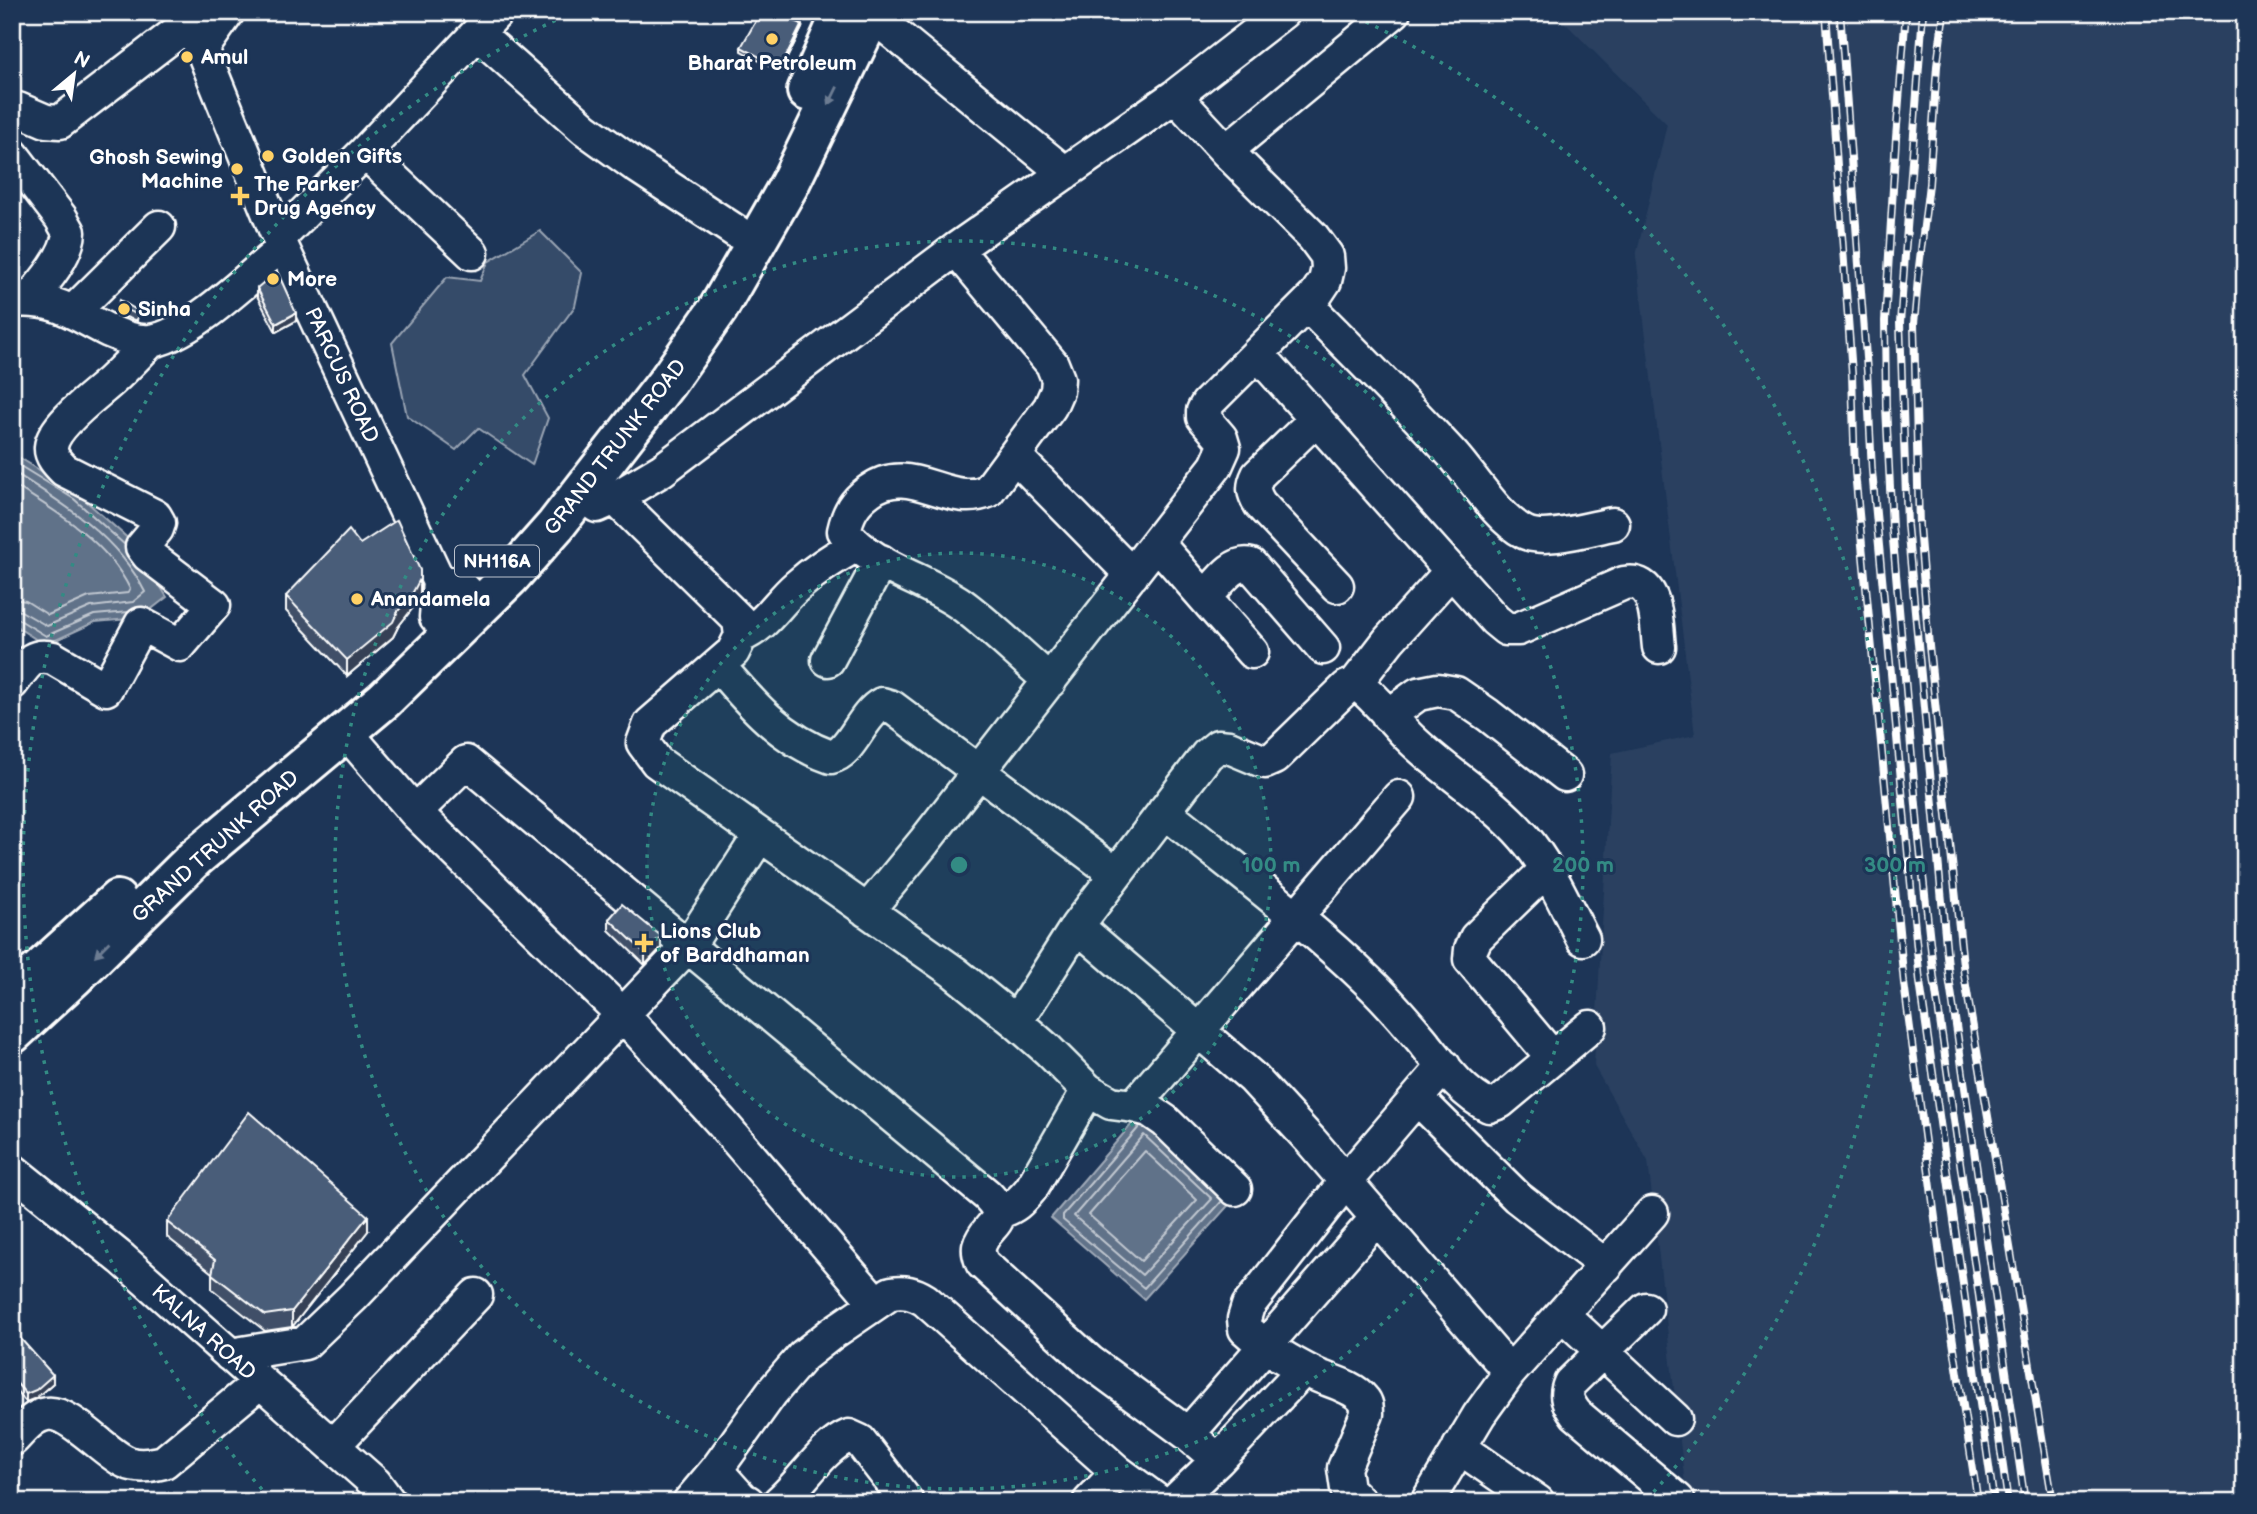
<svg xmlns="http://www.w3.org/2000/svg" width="2257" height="1514" font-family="'Balsamiq Sans',sans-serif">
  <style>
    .built { fill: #2a4161 }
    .green { fill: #364b69; stroke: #9aa5b4; stroke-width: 2 }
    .water { fill: #617289; stroke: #a0aab8; stroke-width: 2 }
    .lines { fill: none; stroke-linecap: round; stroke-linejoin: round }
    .shore { stroke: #c0c7d0; stroke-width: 2 }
    .minor-casing { stroke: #fff; stroke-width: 37 }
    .highway-casing { stroke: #fff; stroke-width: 44 }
    .minor { stroke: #1d3557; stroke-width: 32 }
    .highway { stroke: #1d3557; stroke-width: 38 }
    .rail-casing { stroke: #fff; stroke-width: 8 }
    .rail { stroke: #1d3557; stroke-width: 5; stroke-dasharray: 16; stroke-linecap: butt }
    .wall { fill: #405068; stroke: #fff; stroke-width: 2 }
    .shaded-wall { fill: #344155; stroke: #fff; stroke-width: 2 }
    .building { fill: #4a5d79; stroke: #fff; stroke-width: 2 }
    .oneway { fill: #6c7c92 }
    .ring { fill: none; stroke: #338b84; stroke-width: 3.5; stroke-dasharray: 3.5 7 }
    .poi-dot { fill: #ffd166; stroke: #1d3557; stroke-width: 2.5 }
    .labels { text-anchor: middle; stroke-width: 6; stroke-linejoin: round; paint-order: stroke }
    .shield { fill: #1d3557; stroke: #bbc2cd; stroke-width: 2 }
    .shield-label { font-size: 19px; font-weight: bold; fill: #fff }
    .poi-label { font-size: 21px; font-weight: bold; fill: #fff; stroke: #1d3557; text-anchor: start }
    .street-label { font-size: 21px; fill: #fff; stroke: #1d3557 }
    .centre { fill: #338b84; stroke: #1d3557; stroke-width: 3.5 }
    .ring-label { font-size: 21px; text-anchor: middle; font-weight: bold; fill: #338b84; stroke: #1d3557; stroke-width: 6; stroke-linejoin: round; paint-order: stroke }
  </style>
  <rect width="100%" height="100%" fill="#1d3557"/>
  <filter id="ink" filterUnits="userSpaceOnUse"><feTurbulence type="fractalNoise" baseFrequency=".0143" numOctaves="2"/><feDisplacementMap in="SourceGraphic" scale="14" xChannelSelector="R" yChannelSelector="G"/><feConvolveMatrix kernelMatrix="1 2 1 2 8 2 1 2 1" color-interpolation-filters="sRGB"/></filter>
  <g filter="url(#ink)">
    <path class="built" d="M1554 12H2233L2245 112V1502H1687L1648 1161 1594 1066 1612 753 1695 735 1636 256 1667 124Z"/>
    <path class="green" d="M540 231 582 273 575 306 525 375 548 418 532 465 478 428 456 450 407 416 392 343 447 277 480 281 488 262Z"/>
    <path class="water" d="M12 453 78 494 133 543 167 597 140 618 95 622 45 645 12 624Z
      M1143 1111 1235 1198 1144 1299 1051 1218Z"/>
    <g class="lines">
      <path class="shore" d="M12 461 74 499 125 545
        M12 471C63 503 117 536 145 592L133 602 91 607 47 626 21 611 12 610
        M12 484C56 511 107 541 130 589L128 593 89 597 48 615 26 601 12 599
        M12 618 18 619 46 636 94 615 129 612
        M1140 1126 1063 1215V1220L1144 1288 1222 1201
        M1144 1135 1212 1199 1142 1275 1074 1216Z
        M1145 1151 1197 1200 1141 1261 1089 1215Z"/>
      <defs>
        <path id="minor" d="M184 12 202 49 283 249 439 582 436 617 450 635
          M872 15 1065 173
          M478 34 585 129 635 165 737 232
          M202 49 228 12
          M12 111 18 109 46 121 60 122 189 23
          M1226 151 1394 12
          M365 152 472 253
          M12 154 61 218 69 232C68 254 44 283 29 299
          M279 238 365 152 497 12
          M956 249 1052 364 1058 379 1057 391 1050 407 988 491C948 509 910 460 869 491 854 502 848 513 844 531 873 569 928 579 965 607 995 630 1022 657 1050 681
          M12 301C55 297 73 313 109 331 120 336 137 342 150 341 189 337 252 274 283 249
          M1307 305C1356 354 1405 403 1452 454 1472 476 1498 519 1524 532 1544 543 1590 528 1613 524
          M74 311 159 227
          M1258 354 1495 620 1506 629H1518L1624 583C1659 577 1656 624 1659 647
          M1316 419 1258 475C1252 487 1253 493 1260 504L1337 586
          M1015 456 1132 575
          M615 498 739 620 741 636 733 652 650 724 643 743 657 762 954 972 1016 1022 1077 926 1207 755 1218 746 1229 747 1265 762 1274 758 1347 687 1355 684C1369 689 1398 727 1411 739 1447 774 1491 799 1524 837 1549 866 1565 905 1583 939
          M597 506 615 498 662 470 956 249 1175 96 1283 12
          M1157 543 1252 652
          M439 582 459 584 481 606
          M1205 598C1217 586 1232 560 1251 565L1323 648
          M741 636C766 626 777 603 797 586 815 570 835 557 855 546
          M828 660 881 561
          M718 665C750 703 782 740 831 757 852 753 861 715 882 704L892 707 1116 874
          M12 683C25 667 30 652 53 658L106 689 141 624 180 645 214 605 148 555 142 547 157 529 159 523 155 516 64 470C58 464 50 456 51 447 53 425 97 394 112 380 126 367 138 354 151 341
          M1355 684 1389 640 1451 571
          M1388 716 1418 694 1438 690 1456 693 1488 715 1565 775
          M346 732 415 812 466 762 987 1195C1014 1222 985 1223 979 1247 978 1252 980 1257 982 1263L1090 1362 1188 1434 1218 1460 1174 1502
          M1164 811C1233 867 1306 921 1370 983 1388 1000 1405 1020 1421 1039 1440 1062 1461 1093 1489 1106L1500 1102 1590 1027
          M415 812 622 1014 721 1122 876 1303
          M1546 870 1476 938 1471 949 1470 959 1553 1058
          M867 911 924 842 1216 466 1224 448 1221 438 1203 417V411L1207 404 1315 296 1325 281 1328 268 1327 256 1313 237 1226 151 1175 96
          M1077 926 1253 1078 1311 1141 1510 1372 1652 1213
          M1016 1022 1048 1050 1088 1090 1111 1103 1134 1106 1149 1110 1165 1121 1235 1189
          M1417 1098 1517 1197 1606 1266
          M1134 1106 1399 797
          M12 1170 122 1259 375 1483 389 1502
          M999 1212C1014 1208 1021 1201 1031 1189L1088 1090
          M1646 1309 1570 1383C1564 1397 1568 1403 1576 1414L1678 1500
          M1563 1315 1675 1419
          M230 1355 305 1343 353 1297 689 945 760 835
          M1188 1434 1376 1219
          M12 1440C22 1430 32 1416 47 1414 69 1410 105 1453 126 1462 138 1468 152 1465 164 1462L260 1382
          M333 1446 476 1295
          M1459 1447 1538 1502
          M1218 1460 1304 1369
          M716 1470 742 1499 748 1502
          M689 1502 716 1470 772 1392 803 1356 831 1334 891 1293C905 1291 914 1293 925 1300L1118 1472
          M779 1502C802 1483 822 1447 849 1436L860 1441 907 1502
          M1089 1502 1118 1472 1159 1502
          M1360 1502 1347 1489 1344 1468 1367 1414C1367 1408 1367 1403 1363 1399 1353 1386 1329 1381 1314 1374 1290 1362 1265 1348 1245 1329L1244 1319 1248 1306 1345 1182 1444 1066
          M1427 1502 1479 1415 1510 1372"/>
        <path id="highway" d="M807 91 842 12
          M12 995 117 900
          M12 1034 74 977 195 858 384 700 510 577 556 525 667 382 718 309 789 185 873 12"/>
      </defs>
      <use href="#minor" class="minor-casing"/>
      <use href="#highway" class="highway-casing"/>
      <use href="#minor" class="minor"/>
      <use href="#highway" class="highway"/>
      <defs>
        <path id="rail" d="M1826 12 1852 374 1855 472 1904 983 1942 1271 1978 1502
          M1840 12 1867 371 1872 471 1920 982 1994 1502
          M1906 12 1896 138 1885 321 1886 406 1892 528 1919 839 1934 978 2008 1502
          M1923 12 1900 323 1907 525 1949 977 2025 1502
          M1944 12 1937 66 1929 184 1919 267 1914 324 1919 526 1929 646 1964 974 2053 1502"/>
      </defs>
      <use href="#rail" class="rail-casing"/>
      <use href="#rail" class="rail"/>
    </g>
    <path class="wall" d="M802 28 780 72 741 51V47Z
      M257 288 296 321 276 332 257 296Z
      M117 307 138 311 137 321 117 314Z
      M420 585V594L412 609 398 627 393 637 347 676 286 611V596Z
      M609 919 661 948 645 965 609 930Z
      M167 1222 368 1231 292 1327 265 1331 212 1289V1273L167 1237Z
      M12 1329 53 1383 36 1398 26 1402 12 1386Z"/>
    <path class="shaded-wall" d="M802 24V28L780 72V68Z
      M296 313V321L276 332V324Z
      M420 570V594L412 609 398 627 393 637 347 676V660L398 611Z
      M661 936V948L645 965V953Z
      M368 1216V1231L292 1327V1311Z
      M53 1375V1383L36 1398 26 1402V1394Z"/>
    <path class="building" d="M761 12H774L802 24 780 68 741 47Z
      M277 271 296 313 276 324 257 288Z
      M120 300 138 311 137 314 117 307Z
      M397 520 420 570V579L412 594 398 611 393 622 347 660 286 596 349 530 360 544Z
      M622 904 661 936 645 953 609 919Z
      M249 1112 368 1216 292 1311 265 1315 212 1274 215 1260 167 1222Z
      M12 1329 53 1375 36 1390 26 1394 12 1378Z"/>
    <defs><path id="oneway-solid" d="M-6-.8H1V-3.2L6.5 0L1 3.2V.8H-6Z" transform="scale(1.75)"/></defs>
    <g class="oneway">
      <use href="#oneway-solid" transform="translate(833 96) rotate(116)"/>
      <use href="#oneway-solid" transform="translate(102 949) rotate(135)"/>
    </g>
  </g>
  <circle cx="959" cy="865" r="312" fill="#338b84" fill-opacity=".12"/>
  <g class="ring">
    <circle cx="959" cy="865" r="312"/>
    <circle cx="959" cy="865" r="624"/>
    <path d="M269 1497A936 936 0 0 1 571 13M1347 13A936 936 0 0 1 1649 1497"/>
  </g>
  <g class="poi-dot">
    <circle cx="772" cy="39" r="7"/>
    <circle cx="187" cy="57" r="7"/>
    <circle cx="268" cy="156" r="7"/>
    <circle cx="237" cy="169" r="7"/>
    <path d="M236.5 185.5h7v7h7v7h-7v7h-7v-7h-7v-7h7z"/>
    <circle cx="273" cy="279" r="7"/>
    <circle cx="124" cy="309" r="7"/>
    <circle cx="357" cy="599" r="7"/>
    <path d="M640.5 932.5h7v7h7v7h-7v7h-7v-7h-7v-7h7z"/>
  </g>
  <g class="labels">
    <rect class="shield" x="455" y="545.5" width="84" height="31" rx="5"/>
    <g class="shield-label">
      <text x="497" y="568">NH116A</text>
    </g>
    <g class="poi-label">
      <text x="201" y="64">Amul</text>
      <text x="772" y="70" text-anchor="middle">Bharat Petroleum</text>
      <text x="282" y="163">Golden Gifts</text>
      <text x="223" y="164" text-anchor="end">Ghosh Sewing<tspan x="223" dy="24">Machine</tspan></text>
      <text x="254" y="191">The Parker<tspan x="254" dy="24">Drug Agency</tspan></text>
      <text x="287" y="286">More</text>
      <text x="138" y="316">Sinha</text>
      <text x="371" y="606">Anandamela</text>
      <text x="660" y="938">Lions Club<tspan x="660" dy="24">of Barddhaman</tspan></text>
    </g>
    <g class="street-label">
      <text transform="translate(342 375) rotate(65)" y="7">PARCUS ROAD</text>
      <text transform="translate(615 447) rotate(-52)" y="7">GRAND TRUNK ROAD</text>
      <text transform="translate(215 846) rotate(-42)" y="7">GRAND TRUNK ROAD</text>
      <text transform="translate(204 1332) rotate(42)" y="7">KALNA ROAD</text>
    </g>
  </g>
  <circle cx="959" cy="865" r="10" class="centre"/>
  <g class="ring-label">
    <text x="1271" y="872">100 m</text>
    <text x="1583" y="872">200 m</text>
    <text x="1895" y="872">300 m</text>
  </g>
  <rect width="2257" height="1514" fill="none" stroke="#1d3557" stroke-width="42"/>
  <rect x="21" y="21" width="2215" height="1472" fill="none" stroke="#fff" stroke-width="2.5" filter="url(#ink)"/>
  <g transform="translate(74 74) rotate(29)" stroke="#1d3557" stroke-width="5" paint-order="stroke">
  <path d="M0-5L12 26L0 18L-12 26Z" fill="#ffffff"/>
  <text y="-10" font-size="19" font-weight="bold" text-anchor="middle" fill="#ffffff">N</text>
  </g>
</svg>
